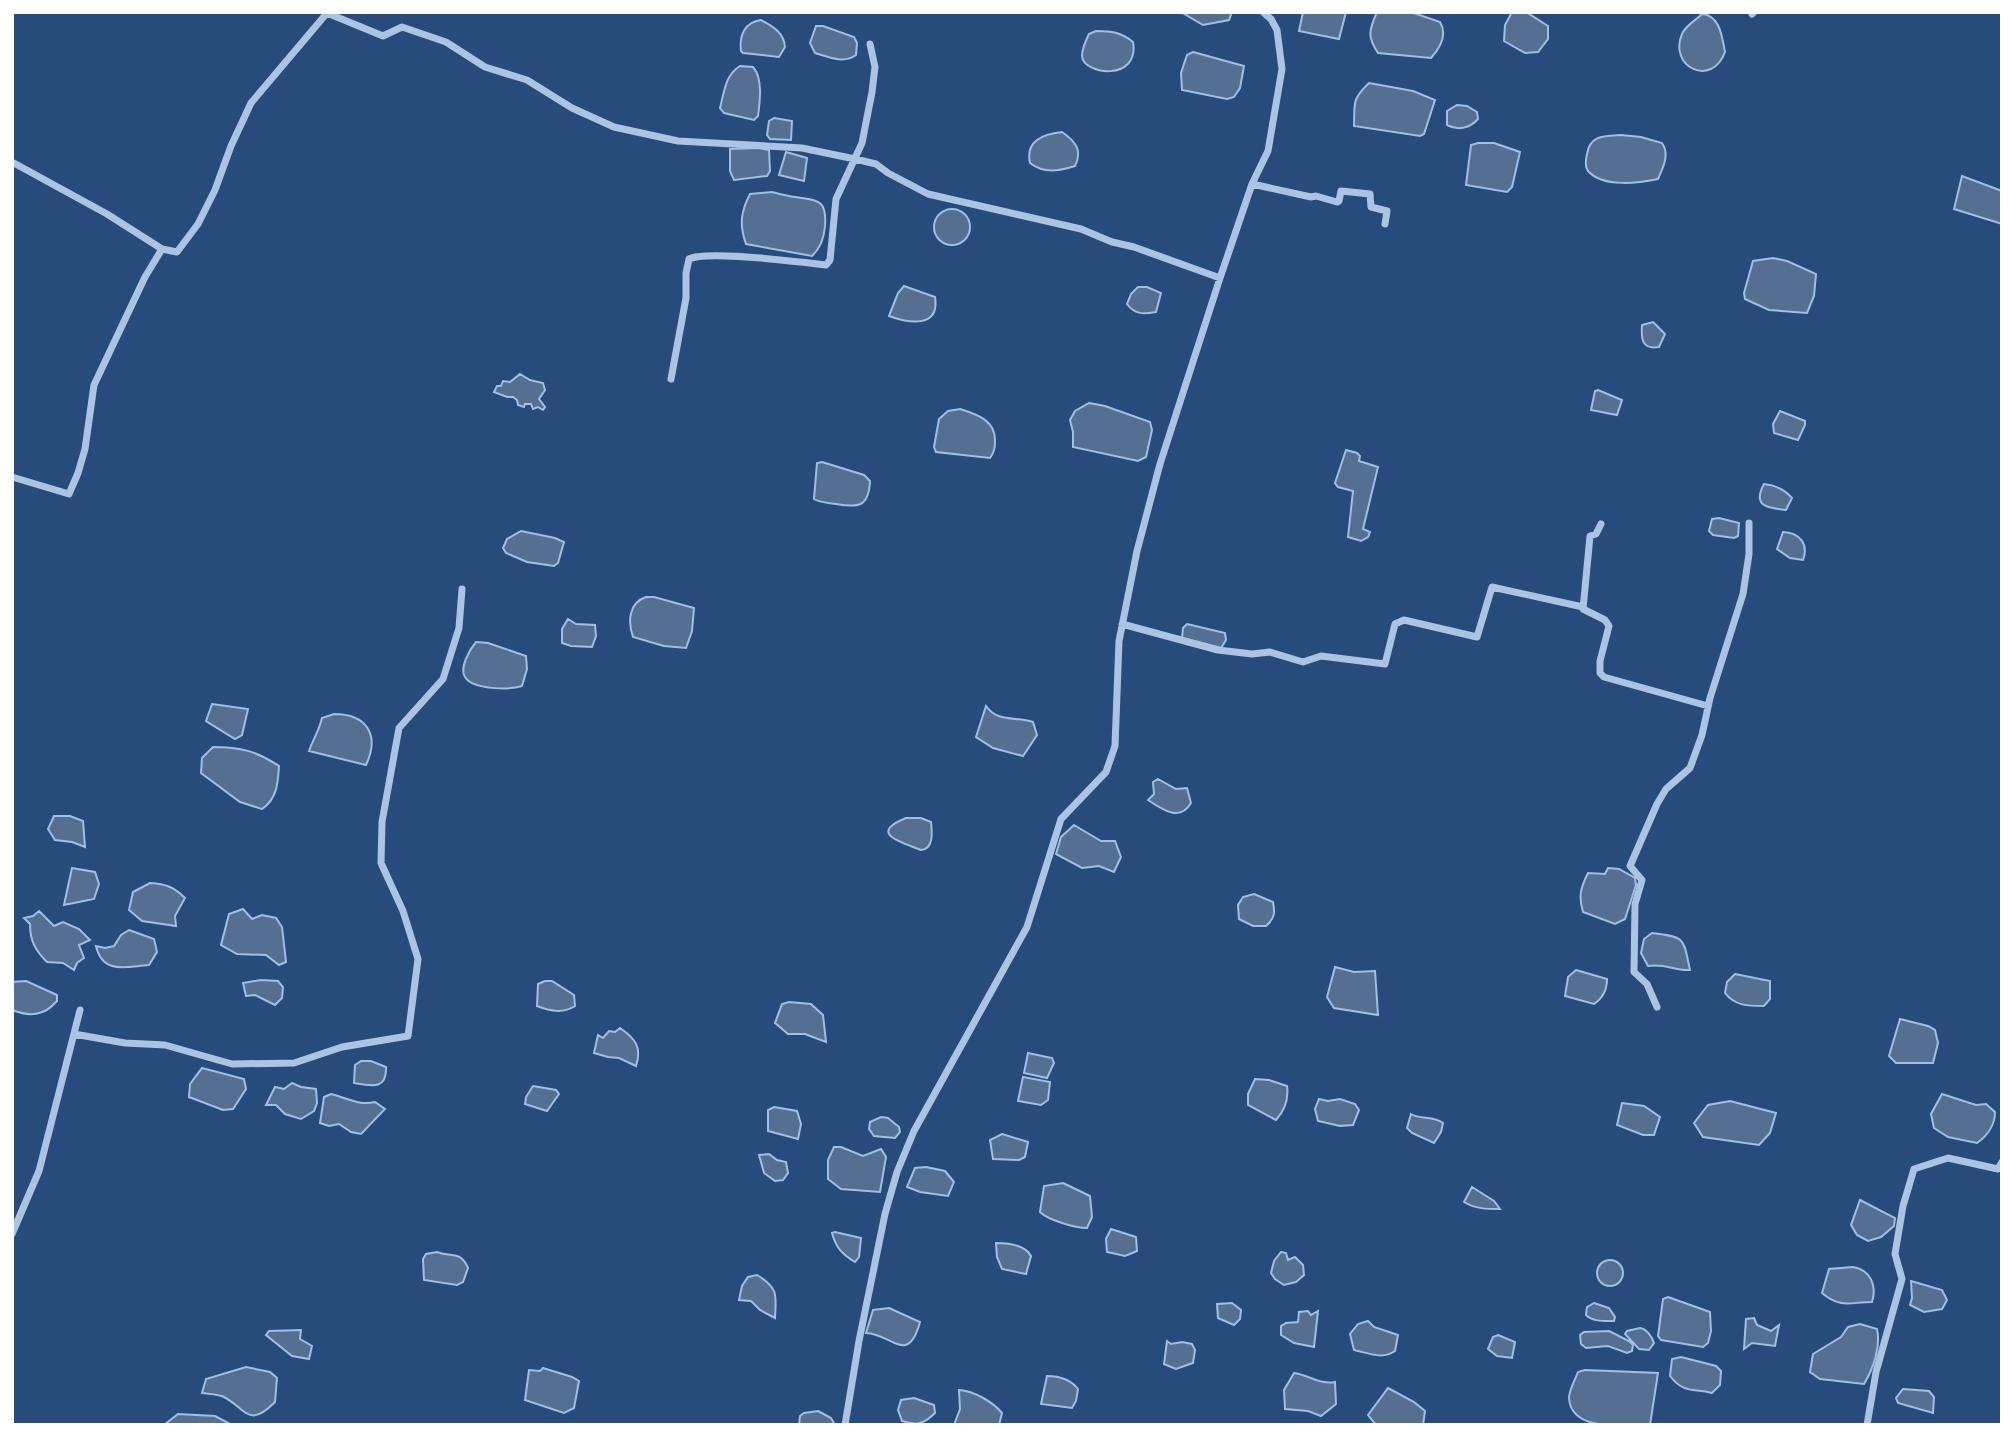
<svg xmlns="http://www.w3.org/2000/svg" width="2014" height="1437" font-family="Helvetica,sans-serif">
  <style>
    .water { fill: #556f92; stroke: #9fbfe4; stroke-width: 2 }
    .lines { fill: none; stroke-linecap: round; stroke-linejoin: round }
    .minor { stroke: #abc4e4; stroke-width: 7 }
  </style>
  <rect width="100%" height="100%" fill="#274b7b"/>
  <path class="water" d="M1181 12H1232L1229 20 1203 25Z
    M1303 12H1346L1339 39 1299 31Z
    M1377 12H1411L1440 22C1448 35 1440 48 1431 58L1378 53C1367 37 1369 30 1377 12Z
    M1512 12H1526L1548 26V39L1538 52 1525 53 1504 41 1505 25Z
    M1702 14C1720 15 1722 37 1725 52 1712 88 1668 67 1682 34 1685 26 1696 20 1702 14Z
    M761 20C773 26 784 33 785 47L779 57 743 53 741 51C739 35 745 22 761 20Z
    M816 26H823L854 37 857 43 856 55C844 64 828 57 815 53L810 43Z
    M1096 31C1111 31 1121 32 1133 42 1140 82 1083 75 1082 56 1082 49 1086 40 1089 34Z
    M1193 52 1244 66 1240 88 1234 97 1227 99 1182 90 1181 73 1187 55Z
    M740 66 753 67C763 78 760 101 758 116L754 120 724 113 720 108C724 93 725 75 740 66Z
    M1369 83 1413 91 1435 100 1424 134 1420 136 1354 126C1355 104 1351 100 1369 83Z
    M1457 105 1467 106 1477 112 1478 119C1470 128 1458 131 1447 125V111Z
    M774 118 792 121 791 140 770 139 767 135 769 121Z
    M1062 132C1075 141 1083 150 1075 166 1059 171 1044 174 1030 163 1025 141 1043 134 1062 132Z
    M1621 135 1641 137 1662 143C1670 154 1663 168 1658 179 1639 183 1603 188 1588 171 1584 166 1586 159 1587 154 1590 135 1604 136 1621 135Z
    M1478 143H1494L1520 152 1512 187 1507 192 1466 185 1471 145Z
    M758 148 769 150 770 171 767 176 734 180 730 171V149Z
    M786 152 807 158 804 181 779 175Z
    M1962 176 2002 191V224L1954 209Z
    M772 192C780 194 787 196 795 197 817 201 827 198 825 226 824 238 821 248 812 256L746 244C739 225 741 211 750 194Z
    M934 227a18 18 0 1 1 36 0a18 18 0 1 1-36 0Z
    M1773 258 1787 261 1816 274 1814 296 1807 313 1769 310 1745 299 1744 293 1753 261Z
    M904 286 935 297C940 329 908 323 889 316L898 293Z
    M1138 287H1147L1161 293 1156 312C1144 314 1135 315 1127 304L1131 294Z
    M1653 322 1665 334 1659 347C1642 350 1641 339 1642 325Z
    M520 374 530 380 543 383 545 390 539 399 545 407 543 410 538 407 533 409 531 404H525L524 407 518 405 517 400 513 397H507L494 392 497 386H501L503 381 510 382Z
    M1598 390 1622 400 1617 415 1591 410 1595 391Z
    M1089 403 1105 406 1150 422 1152 430 1146 457 1138 461 1073 447V432L1070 420 1075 411Z
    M960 409C979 415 996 421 995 442 995 449 994 453 990 458L936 452 934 447 939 419 948 411Z
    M1780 411 1805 421V425L1798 440 1774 433 1773 424Z
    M1346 450 1357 453 1360 456 1359 461 1378 467 1363 529 1370 532 1368 537 1361 541 1348 537 1353 491 1338 487 1335 483Z
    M822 462 864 475 870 481C869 507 858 508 836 504 829 503 821 503 814 499L817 463Z
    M1764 484C1774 485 1785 490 1792 498L1786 510C1767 508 1752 506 1764 484Z
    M1719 518 1739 523 1738 536 1734 538 1713 535 1709 531 1712 519Z
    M521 531 555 538 564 542 558 563 554 566 527 562 506 553 503 548 507 539Z
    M1783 532C1800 533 1809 544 1803 560L1790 558 1777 549Z
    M646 597H654L694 608 692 631 686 648 664 646 633 637C628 622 628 603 646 597Z
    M568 619 576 624 595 625 596 636 592 647 571 646 562 643V629Z
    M1187 624 1225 633 1226 640 1221 648 1182 638 1183 628Z
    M476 642 488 643 526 656 527 669 522 686C510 690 473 690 465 677 459 668 470 649 476 642Z
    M212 704 248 709 242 735 235 739 206 721Z
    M986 706C998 723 1016 716 1033 722L1037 735 1023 756 993 748 976 737Z
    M334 714C367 714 380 735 366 765L309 751C313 739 319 731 322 718Z
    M213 747C241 747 256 751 279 766 278 783 277 799 262 809L240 802 201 773 202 758Z
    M1158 779 1176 789 1187 788 1191 803C1180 822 1163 810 1148 800L1154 794 1153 782Z
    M54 816H70L83 821 85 847 72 842 55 840 48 829Z
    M906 818H921L931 822C932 832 934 849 921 850 904 843 866 834 906 818Z
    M1074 825 1101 841H1115L1121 857 1114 872 1099 866 1082 868 1056 854 1061 837Z
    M72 868 95 872 99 884 94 899 64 905Z
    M1608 868 1619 869 1635 878 1636 885 1625 919 1615 924 1583 912C1578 896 1581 887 1588 873L1605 874Z
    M150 883C166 884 174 887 185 898L175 916 176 926 142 921 129 910 133 892Z
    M1254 894 1273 902C1275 913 1275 918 1266 926H1253L1239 919 1238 905 1243 897Z
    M243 909 252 919 262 915 276 918 282 927 286 962 279 965 266 955 237 954 221 945 229 914Z
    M39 911 54 926 63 922 79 929 90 940 79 945 84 958 77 963 74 970 63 963 47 962C35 950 30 941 30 924L24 918 33 916Z
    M129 930 154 939 157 952 149 965C128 966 103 976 96 946L105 948 114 946 121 935Z
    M1652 933C1687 937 1683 939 1690 970 1674 971 1666 963 1648 966L1641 953 1644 939Z
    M1335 967 1354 972 1375 971 1378 1015 1334 1008 1327 997Z
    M1576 970 1607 979C1607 989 1603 998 1594 1004L1565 996 1568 977Z
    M1735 974 1770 981V999L1764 1006C1748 1006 1735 1006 1725 993L1727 982Z
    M261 980 278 981 283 987 282 998 275 1005 255 995 246 996 243 983Z
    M26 981 57 995V1001C44 1016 30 1017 12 1010V982Z
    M545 981H552L574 995 575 1006C563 1014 550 1011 537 1006L538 984Z
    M789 1002 811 1004 823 1015 826 1042 805 1034H788L775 1023 782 1004Z
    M1900 1019 1928 1026 1935 1030 1938 1043 1933 1063H1896L1889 1056Z
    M620 1028C636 1039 642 1048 636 1066L619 1058 608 1057 594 1053 598 1035 603 1038 609 1031 615 1032Z
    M1028 1053 1052 1058 1054 1063 1047 1078 1024 1073Z
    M361 1061H371L386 1067C387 1090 372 1086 354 1083L355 1065Z
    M202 1068 244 1079 246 1089 233 1109 223 1110 189 1097 190 1084Z
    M1023 1077 1050 1082 1048 1100 1041 1105 1018 1101Z
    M1255 1079 1269 1080 1287 1086C1289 1100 1285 1110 1276 1120L1248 1105V1094Z
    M292 1083 301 1087 316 1089 317 1103 314 1111 301 1119 285 1114 276 1105H266L275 1087 284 1089Z
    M533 1086 556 1090 559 1094 547 1111 525 1104 526 1097Z
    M331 1094C347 1098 359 1106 375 1102L385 1109 361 1134 351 1132 339 1124 329 1126 320 1123 324 1097Z
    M1942 1094 1976 1105 1986 1104 1995 1112C1995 1125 1987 1136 1977 1143L1948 1137 1934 1128 1931 1114Z
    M1319 1099 1328 1101 1340 1099 1355 1104 1359 1110 1353 1125 1340 1126 1318 1121 1315 1109Z
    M1730 1101 1776 1113 1770 1133 1759 1145 1703 1137 1694 1123 1708 1105Z
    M1622 1103 1644 1106 1660 1117 1654 1135H1643L1617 1125Z
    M774 1107 797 1111 801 1124 798 1139 768 1131V1110Z
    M1411 1114C1421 1120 1433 1115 1443 1123L1441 1132 1434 1143 1412 1133 1407 1128Z
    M881 1117 888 1118 899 1127 900 1132 895 1138 874 1136 869 1129 870 1122Z
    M1002 1134 1028 1142 1025 1157 1019 1160 993 1159 990 1140Z
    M834 1147H841L863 1156 881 1149 886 1157 880 1192 841 1189 828 1179V1160Z
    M769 1154 777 1160 786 1162 788 1173 783 1180 775 1181 764 1173 759 1155Z
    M926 1167 945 1171 954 1182 948 1196 920 1192 907 1187 915 1168Z
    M1063 1183 1090 1196 1092 1217 1087 1228C1075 1228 1048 1220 1040 1212L1044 1186Z
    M1472 1187 1494 1201 1500 1209C1487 1209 1475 1209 1464 1202Z
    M1860 1200 1895 1218 1894 1226 1881 1237 1868 1241 1857 1235 1851 1225Z
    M1111 1229 1136 1237 1137 1251 1125 1256 1107 1252 1106 1239Z
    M835 1232 861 1238 859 1257 855 1262C842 1254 836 1248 832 1233Z
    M996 1243C1008 1243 1025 1245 1031 1256L1026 1274 1002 1269 997 1257Z
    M437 1252C452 1258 460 1250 468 1268L463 1282 457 1285 424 1280 423 1259 426 1254Z
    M1281 1252 1286 1253 1288 1260 1295 1257 1303 1265 1304 1275 1296 1282 1284 1285 1275 1279 1271 1273 1274 1261Z
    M1597 1273a13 13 0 1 1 26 0a13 13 0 1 1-26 0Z
    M1853 1267C1871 1270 1877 1286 1872 1302 1850 1302 1841 1309 1822 1293L1829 1269Z
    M757 1275C779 1288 776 1296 775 1318L760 1310 751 1301 739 1300 742 1286 748 1277Z
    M1911 1281 1942 1290 1947 1300 1942 1309 1924 1312 1910 1305 1912 1298Z
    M1668 1297 1710 1312 1711 1331 1708 1343 1703 1347 1661 1340 1658 1336 1663 1299Z
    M1232 1303 1241 1310 1240 1319 1234 1325 1218 1318 1217 1304Z
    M1594 1303 1609 1308 1615 1317 1614 1321C1604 1321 1593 1322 1586 1315L1587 1307Z
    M889 1308 920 1322C908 1366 892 1334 866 1333L873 1310Z
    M1308 1311 1311 1315 1318 1311 1314 1347 1294 1343 1281 1335V1326L1286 1323 1298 1322 1299 1312Z
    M1754 1318 1757 1325 1771 1331 1779 1325 1775 1346 1752 1343 1744 1349 1746 1319Z
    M1368 1321 1374 1327 1398 1335 1395 1351C1382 1360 1369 1353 1354 1350L1350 1334 1358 1324Z
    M1860 1324 1877 1329C1881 1347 1873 1369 1864 1384L1820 1379 1810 1372 1813 1354 1841 1337 1848 1327Z
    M1640 1328C1647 1329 1652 1337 1654 1343L1649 1350 1639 1349 1625 1334 1627 1331Z
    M301 1330 300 1339 312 1346 309 1359 292 1356 266 1335 269 1331Z
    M1609 1331 1629 1341 1633 1345 1632 1351 1627 1353 1608 1346 1586 1348 1581 1344 1580 1335 1584 1332Z
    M1498 1335 1515 1342 1512 1358 1497 1356 1488 1349 1493 1337Z
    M1167 1341 1171 1344 1182 1342 1192 1344 1195 1350 1193 1363 1176 1369 1164 1364Z
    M1681 1357 1716 1366 1721 1371 1720 1385 1712 1393C1693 1388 1684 1394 1670 1376L1672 1359Z
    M246 1367 270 1372 277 1378 275 1402C248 1429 247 1409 224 1397 218 1394 208 1394 202 1393L206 1379Z
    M543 1368 572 1377 579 1381 574 1408 564 1413 525 1400 529 1370 540 1371Z
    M1585 1370 1658 1373 1650 1425C1626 1425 1571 1433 1569 1398 1569 1390 1575 1380 1578 1372Z
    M1294 1373C1309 1375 1320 1385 1335 1382L1336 1404 1321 1416 1308 1411 1285 1409 1284 1390Z
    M1047 1376C1059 1376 1071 1380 1078 1389L1076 1401 1072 1408 1041 1404Z
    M1388 1388 1414 1402 1425 1411 1423 1425H1376L1368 1415Z
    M1903 1389 1929 1391 1934 1397 1933 1413 1898 1403 1896 1398Z
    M959 1390C974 1391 993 1402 1002 1413L999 1425H954L960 1409Z
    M914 1398 934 1405 935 1413C924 1424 916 1426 902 1421L898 1410 901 1400Z
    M818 1411 831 1418 835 1425H799L800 1416 804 1413Z
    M178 1414 215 1416 232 1425H164Z"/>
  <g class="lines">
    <path class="minor" d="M1752 14 1754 12
      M12 162 107 214 162 249 177 252 198 224 215 190 231 146 251 103 327 13 383 36 402 27 446 42 485 67 527 80 572 108 614 127 678 141 802 148 855 159 876 164 888 173 928 194 1081 229 1112 242 1134 247 1220 278
      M1252 184 1311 197 1316 196 1337 202 1339 201 1341 191 1370 194 1371 207 1387 211 1385 224
      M671 379 686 298V273L689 259C707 250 801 262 826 265L830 260 836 199 862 143 872 92 875 67 870 44
      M12 477 69 494 78 473 85 449 94 385 145 277 162 249
      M1601 524 1596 534 1590 536 1583 609 1605 620 1609 626 1600 661V673L1604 677 1708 706
      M1122 624 1218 650 1252 654 1270 652 1303 662 1321 656 1385 664 1395 624 1404 620 1477 637 1492 587 1583 607
      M1657 1007 1647 984 1634 972 1635 904 1642 880 1630 866 1657 804 1666 789 1690 768 1702 735 1710 698 1743 594 1749 554V523
      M74 1034 125 1043 165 1045 232 1064 294 1063 342 1047 408 1036 418 959 403 911 381 863 382 822 399 728 443 679 459 628 462 589
      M12 1234 39 1171 80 1010
      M845 1425 859 1341 885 1214 897 1172 914 1131 1027 927 1061 819 1106 772 1115 746 1119 641 1137 551 1160 464 1220 278 1252 184 1268 151 1282 69 1277 30 1271 19 1263 12
      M1867 1425 1876 1372 1902 1279 1895 1254 1903 1206 1914 1169 1948 1158 1998 1169 2002 1162"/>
  </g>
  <rect width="2014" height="1437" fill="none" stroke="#ffffff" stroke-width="28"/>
</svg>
